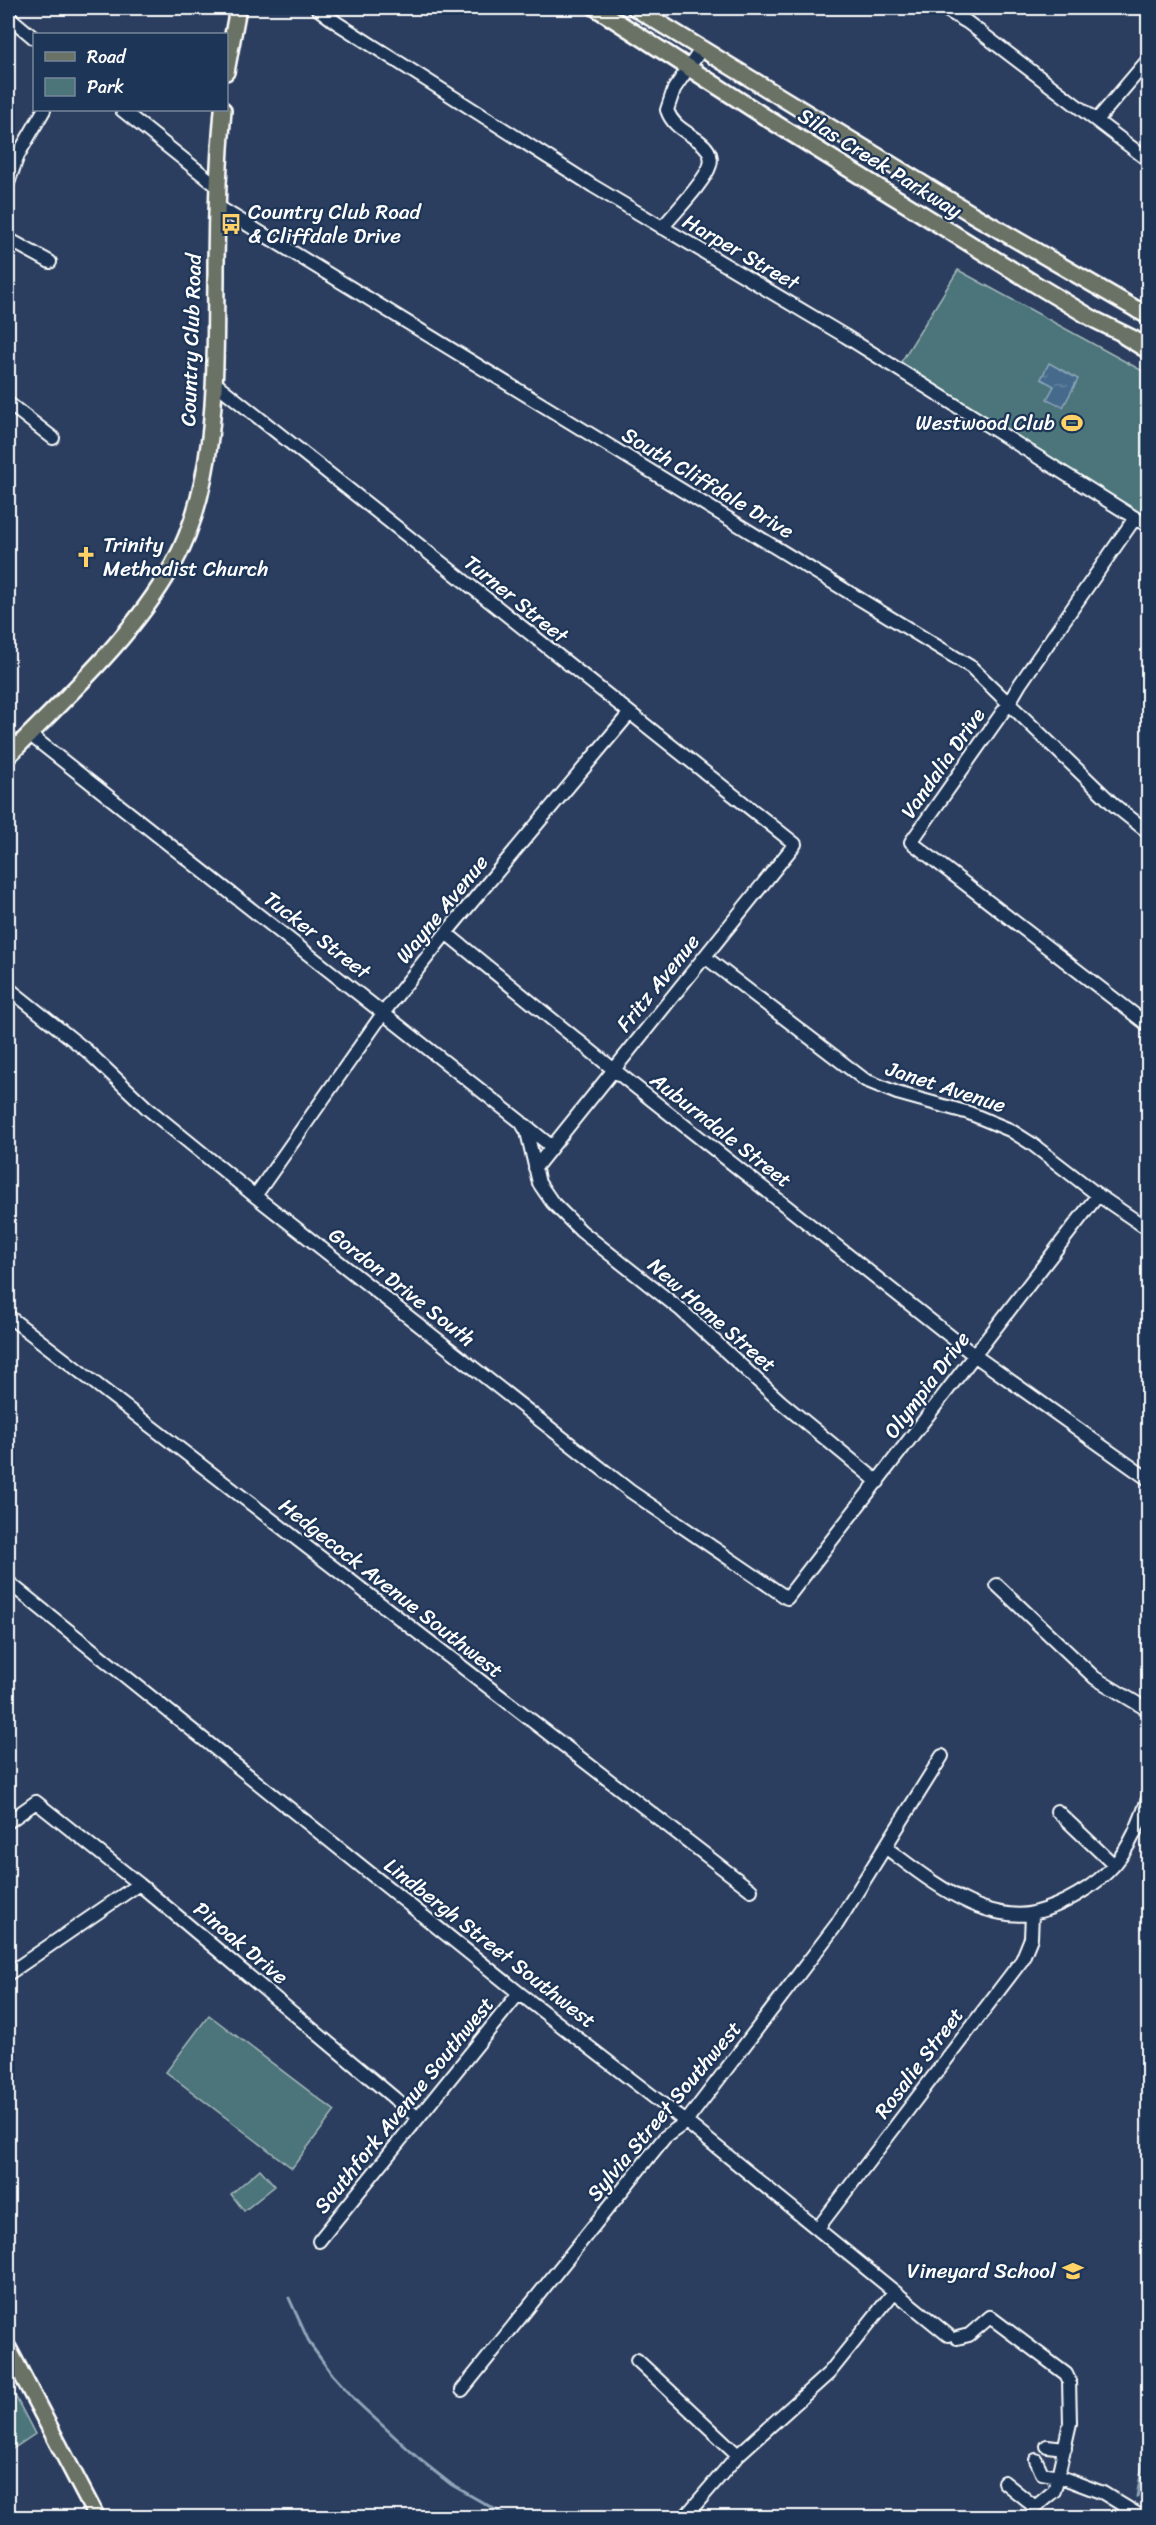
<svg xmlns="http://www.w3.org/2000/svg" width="1156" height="2525" font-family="Sriracha,sans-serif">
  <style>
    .park { fill: #4c757a; stroke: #a6babc; stroke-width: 1.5 }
    .water { fill: url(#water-ripples); stroke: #8fa6ba; stroke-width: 1.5 }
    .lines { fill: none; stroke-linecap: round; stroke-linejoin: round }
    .stream { stroke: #8fa6ba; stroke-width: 3 }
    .minor-casing { stroke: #fff; stroke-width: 16 }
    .major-casing { stroke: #fff; stroke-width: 20 }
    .highway-casing { stroke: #fff; stroke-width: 21 }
    .minor { stroke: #1d3557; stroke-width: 12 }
    .major { stroke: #6a7266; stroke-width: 15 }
    .highway { stroke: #6a7266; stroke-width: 16 }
    .labels { text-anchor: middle; stroke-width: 4.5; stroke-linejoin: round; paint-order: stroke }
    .street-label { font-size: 21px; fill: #fff; stroke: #1d3557 }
    .poi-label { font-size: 21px; fill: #fff; stroke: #1d3557; text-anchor: start }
  </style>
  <defs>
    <pattern id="water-ripples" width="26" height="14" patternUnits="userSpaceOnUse" patternTransform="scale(1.5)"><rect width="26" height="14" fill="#456b8c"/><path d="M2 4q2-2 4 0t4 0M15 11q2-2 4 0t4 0" fill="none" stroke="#61819d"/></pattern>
  </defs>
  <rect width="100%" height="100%" fill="#2c3e5f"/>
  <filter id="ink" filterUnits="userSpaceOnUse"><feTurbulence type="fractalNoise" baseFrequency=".0167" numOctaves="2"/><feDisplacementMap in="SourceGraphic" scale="12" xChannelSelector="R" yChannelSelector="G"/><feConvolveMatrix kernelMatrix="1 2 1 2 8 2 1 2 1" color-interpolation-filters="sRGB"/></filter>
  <g filter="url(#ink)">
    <path class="park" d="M958 270 1148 374V522L901 362Z
      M209 2015 335 2111 292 2168 166 2072Z
      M260 2169 275 2186 244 2211 231 2194Z
      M8 2382 35 2434 8 2452Z"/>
    <path class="water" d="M1049 363 1078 379 1063 407 1047 399 1054 386 1041 379Z"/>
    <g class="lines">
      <path class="stream" d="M289 2298 310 2344 332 2374 358 2403 419 2459 452 2485 503 2514 516 2518
        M1137 2497 1148 2435"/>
      <defs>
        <path id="minor" d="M317 8 337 23 593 186 845 336 1148 526
          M943 8 967 22 1148 160
          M8 16 34 38
          M122 110 217 186
          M1097 120 1148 60
          M8 183 18 155 44 110
          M217 206 971 667 1114 805 1148 832
          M662 228C674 213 705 182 710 165 713 155 707 147 699 141 686 131 673 127 667 110L674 89 702 48
          M8 239 50 262
          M215 383 795 844 535 1168
          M8 403 53 438
          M1135 518 1020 684 1009 703 911 842 1148 1025
          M29 734 521 1122 527 1132 539 1183 552 1202 581 1231 681 1310 781 1402 878 1482
          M446 933 613 1069 974 1355 1148 1479
          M705 957 865 1080 897 1093 969 1113 1010 1130 1032 1144 1098 1195 1148 1229
          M8 988 87 1051 147 1108 255 1196 630 1491 787 1598 1098 1195
          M525 1125 552 1147
          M255 1196 384 1012 446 933 629 714
          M8 1316 751 1890
          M8 1582 519 1993 686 2122 948 2335
          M997 1585 1095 1678 1148 1710
          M1057 1811 1114 1865
          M8 1822 36 1802 139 1884 418 2118
          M885 1847C912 1867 939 1889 970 1903 987 1911 1014 1918 1033 1913 1062 1906 1095 1887 1115 1864 1131 1845 1140 1822 1148 1799
          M8 1974 139 1884
          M818 2228 1022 1960 1031 1938 1032 1914
          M319 2241 519 1993
          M957 2338 969 2335 990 2317 1066 2374 1069 2380 1070 2423 1058 2476 1103 2493 1144 2518
          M637 2360 738 2455
          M462 2390 665 2137 686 2122 837 1924 942 1756
          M1047 2446 1065 2448
          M1004 2482 1035 2507 1054 2491 1058 2476 1042 2473 1036 2460
          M684 2518 738 2455 829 2373 894 2292"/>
        <path id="major" d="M596 8 770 120 1035 284 1095 320 1134 339
          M635 8 972 214 1148 316
          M226 72 238 8
          M8 756C66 697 132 638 173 565 219 483 215 369 216 277 216 221 218 165 223 110
          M8 2348 97 2518"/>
        <path id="highway" d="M1138 310 1148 313
          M1125 336 1148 350"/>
      </defs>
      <use href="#minor" class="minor-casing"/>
      <use href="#major" class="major-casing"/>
      <use href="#highway" class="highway-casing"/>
      <use href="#minor" class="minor"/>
      <use href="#major" class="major"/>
      <use href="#highway" class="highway"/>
    </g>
  </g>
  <defs>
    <symbol id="bus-bare" viewBox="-9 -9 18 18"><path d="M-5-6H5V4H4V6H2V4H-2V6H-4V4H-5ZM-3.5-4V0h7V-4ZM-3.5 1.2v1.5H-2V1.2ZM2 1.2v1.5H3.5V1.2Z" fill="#ffd166" stroke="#1d3557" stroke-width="2.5" paint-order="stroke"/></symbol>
    <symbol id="stadium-bare" viewBox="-9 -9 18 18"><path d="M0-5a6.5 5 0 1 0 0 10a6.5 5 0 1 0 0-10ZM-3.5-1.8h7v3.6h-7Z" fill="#ffd166" stroke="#1d3557" stroke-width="2.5" paint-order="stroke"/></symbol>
    <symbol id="church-bare" viewBox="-9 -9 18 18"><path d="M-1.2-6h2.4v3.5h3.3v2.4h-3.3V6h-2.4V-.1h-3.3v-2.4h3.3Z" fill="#ffd166" stroke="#1d3557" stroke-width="2.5" paint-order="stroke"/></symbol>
    <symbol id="school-bare" viewBox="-9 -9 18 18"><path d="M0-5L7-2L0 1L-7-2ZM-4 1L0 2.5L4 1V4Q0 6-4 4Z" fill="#ffd166" stroke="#1d3557" stroke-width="2.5" paint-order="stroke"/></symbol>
  </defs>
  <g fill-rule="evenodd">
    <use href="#bus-bare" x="216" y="209" width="30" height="30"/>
    <use href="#stadium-bare" x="1057" y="408" width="30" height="30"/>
    <use href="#church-bare" x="71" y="542" width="30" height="30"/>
    <use href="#school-bare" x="1058" y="2256" width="30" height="30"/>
  </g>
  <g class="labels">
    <g class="street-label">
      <text transform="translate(880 163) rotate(32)" y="7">Silas Creek Parkway</text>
      <text transform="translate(741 252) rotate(30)" y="7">Harper Street</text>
      <text transform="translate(191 340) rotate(-88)" y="7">Country Club Road</text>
      <text transform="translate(708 483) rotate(31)" y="7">South Cliffdale Drive</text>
      <text transform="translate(516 599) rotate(39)" y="7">Turner Street</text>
      <text transform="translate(943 763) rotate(-55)" y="7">Vandalia Drive</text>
      <text transform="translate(442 909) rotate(-51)" y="7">Wayne Avenue</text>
      <text transform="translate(317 935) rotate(38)" y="7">Tucker Street</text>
      <text transform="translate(658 983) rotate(-51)" y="7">Fritz Avenue</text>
      <text transform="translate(946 1087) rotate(18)" y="7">Janet Avenue</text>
      <text transform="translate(721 1130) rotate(38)" y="7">Auburndale Street</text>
      <text transform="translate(402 1287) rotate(38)" y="7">Gordon Drive South</text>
      <text transform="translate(712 1315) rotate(41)" y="7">New Home Street</text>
      <text transform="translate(927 1385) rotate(-53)" y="7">Olympia Drive</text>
      <text transform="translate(391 1588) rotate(38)" y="7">Hedgecock Avenue Southwest</text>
      <text transform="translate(241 1943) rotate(40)" y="7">Pinoak Drive</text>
      <text transform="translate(490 1943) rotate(38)" y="7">Lindbergh Street Southwest</text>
      <text transform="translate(919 2063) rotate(-53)" y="7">Rosalie Street</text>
      <text transform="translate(404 2105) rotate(-51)" y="7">Southfork Avenue Southwest</text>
      <text transform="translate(664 2111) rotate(-50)" y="7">Sylvia Street Southwest</text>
    </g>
    <g class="poi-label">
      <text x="248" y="219">Country Club Road<tspan x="248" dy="24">&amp; Cliffdale Drive</tspan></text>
      <text x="1055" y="430" text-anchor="end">Westwood Club</text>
      <text x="103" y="552">Trinity<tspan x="103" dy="24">Methodist Church</tspan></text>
      <text x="1056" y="2278" text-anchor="end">Vineyard School</text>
    </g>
  </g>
  <rect width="1156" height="2525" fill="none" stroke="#1d3557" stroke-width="30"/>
  <rect x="15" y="15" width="1126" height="2495" fill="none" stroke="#fff" stroke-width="2" filter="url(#ink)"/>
  <rect x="33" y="33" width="195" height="78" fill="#1d3557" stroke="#77869a" stroke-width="1.5"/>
  <rect x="45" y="52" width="30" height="9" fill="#6a7266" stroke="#77869a" stroke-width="1.5"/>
  <text x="87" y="63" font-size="18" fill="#ffffff">Road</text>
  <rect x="45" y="78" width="30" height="18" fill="#4c757a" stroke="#77869a" stroke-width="1.5"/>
  <text x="87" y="93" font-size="18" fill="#ffffff">Park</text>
</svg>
